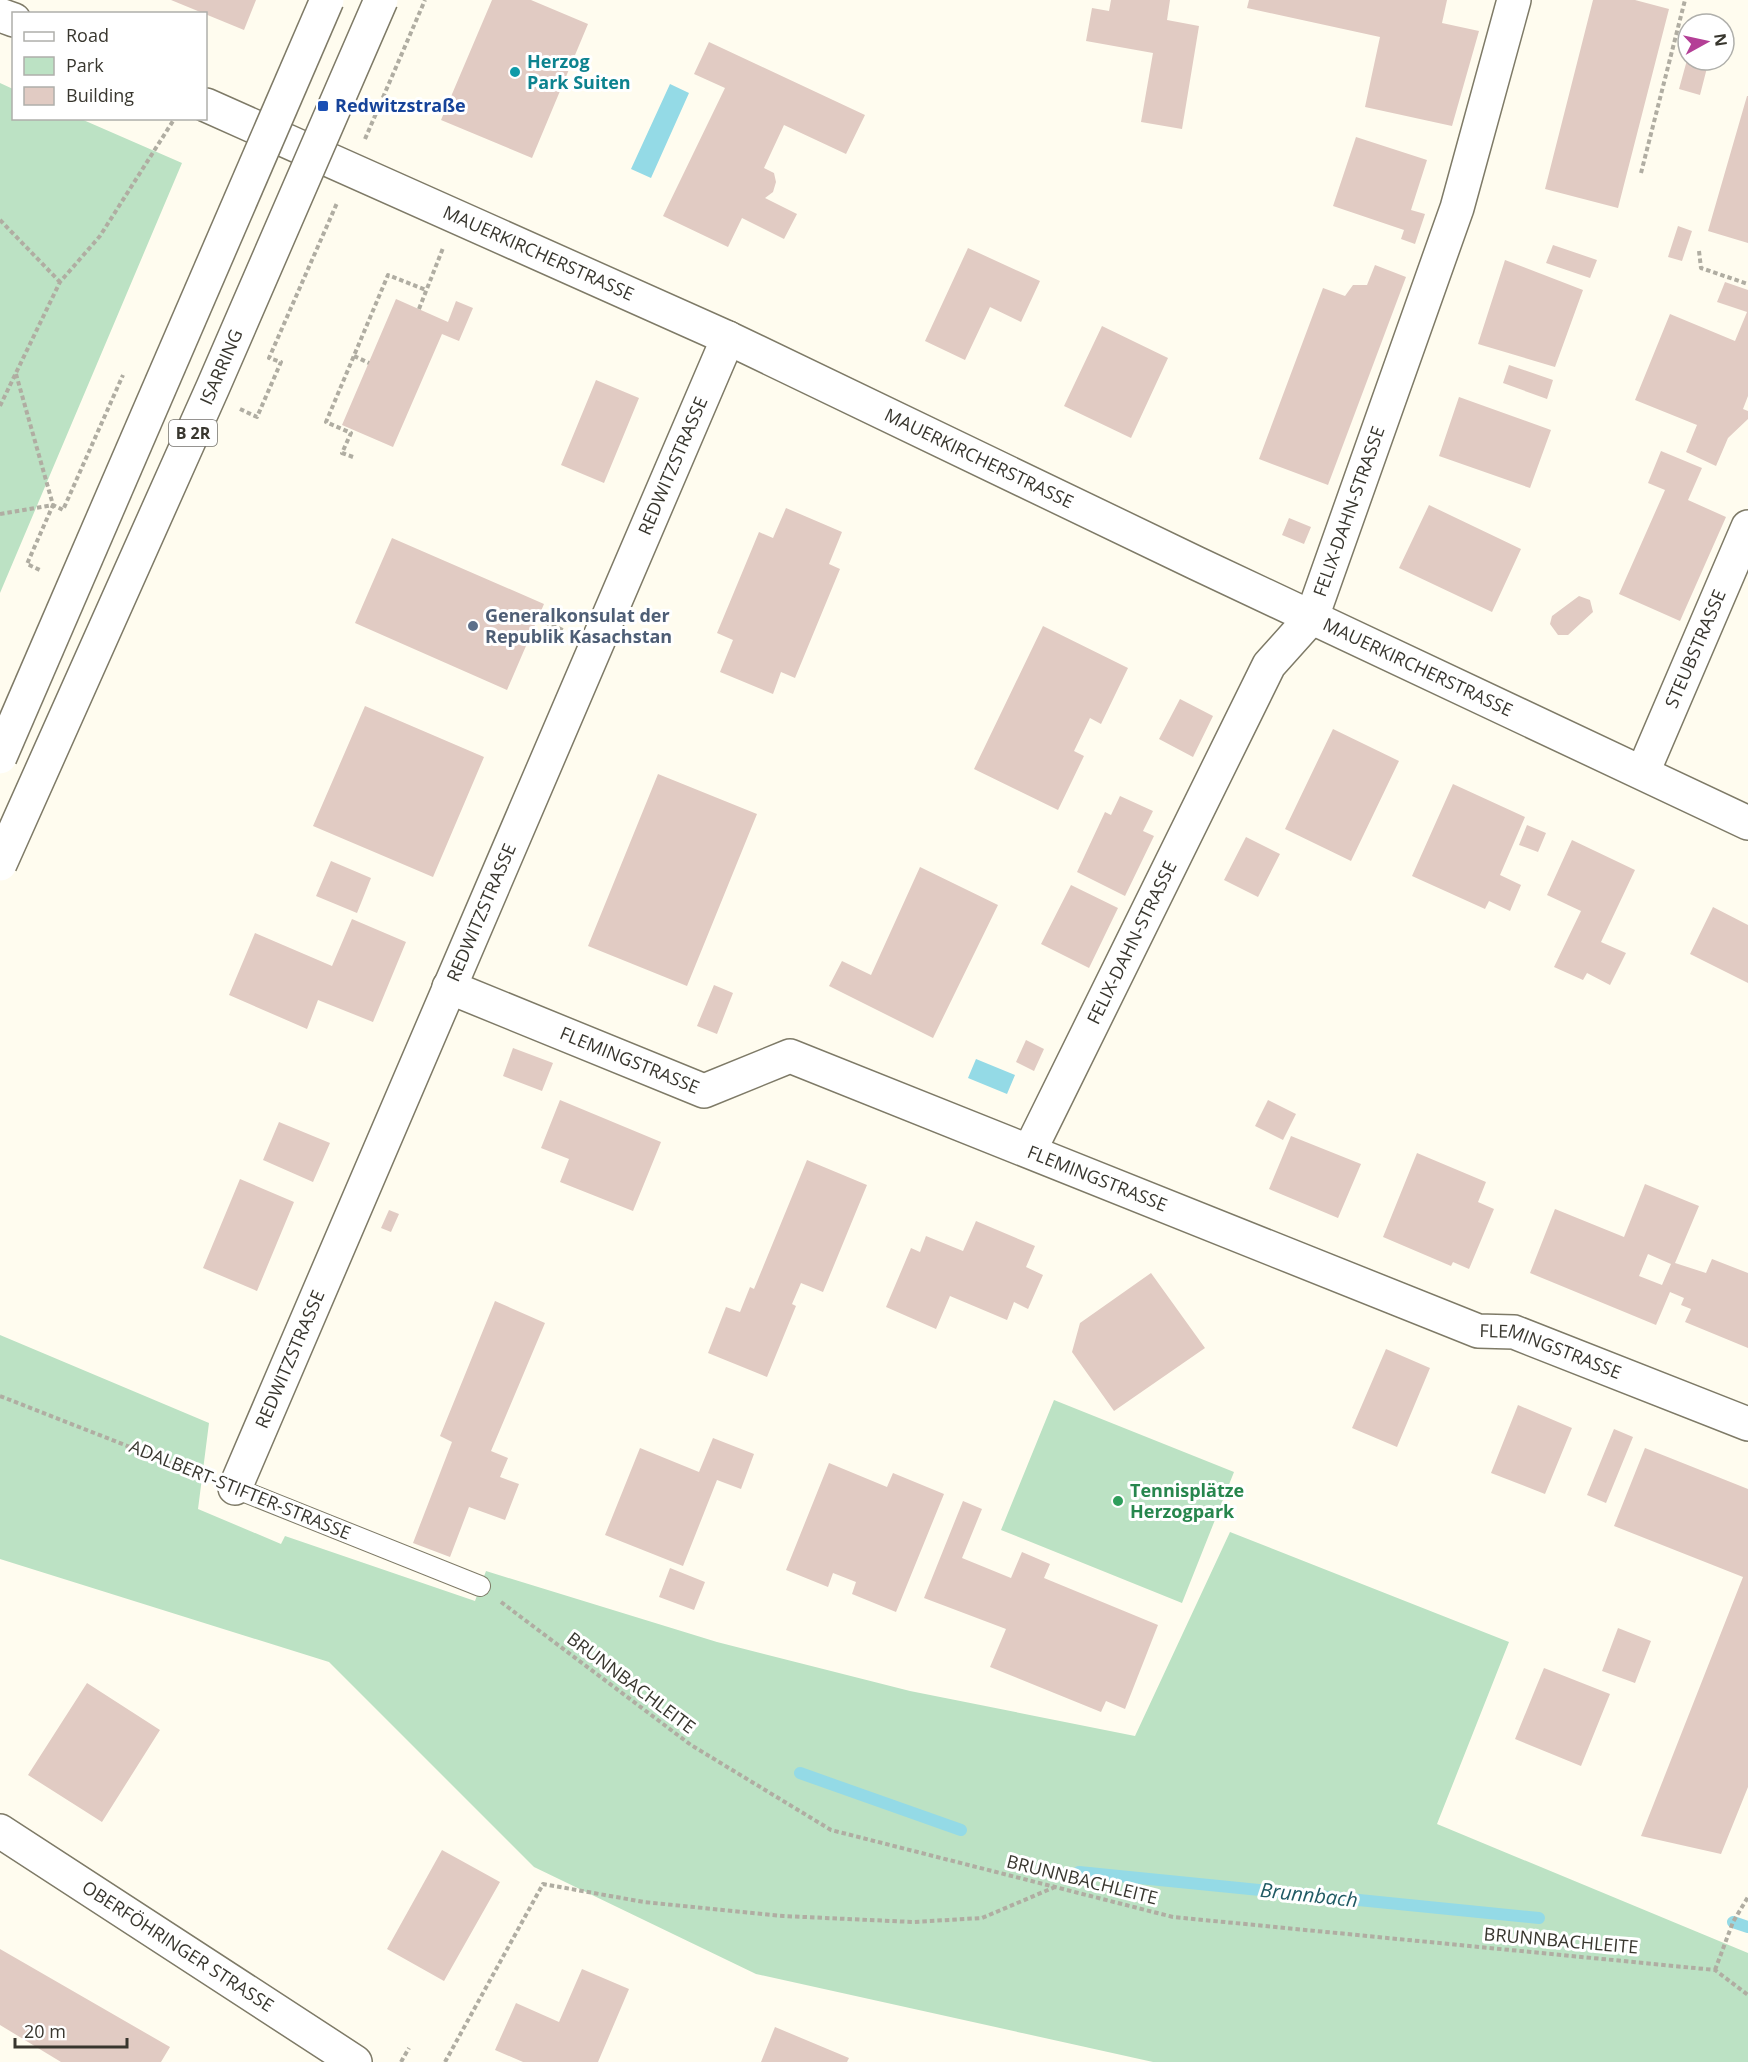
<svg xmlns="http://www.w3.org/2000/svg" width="1748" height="2062" font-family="'Open Sans',sans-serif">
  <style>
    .green { fill: #bce2c4 }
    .water { fill: #94dae6 }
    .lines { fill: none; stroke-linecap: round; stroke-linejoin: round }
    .stream { stroke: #94dae6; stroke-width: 12 }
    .building { fill: #e1cbc3; fill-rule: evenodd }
    .service-casing { stroke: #7e7a67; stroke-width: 22 }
    .minor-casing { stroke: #7e7a67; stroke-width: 36 }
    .secondary-casing { stroke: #7e7a67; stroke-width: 36 }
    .path { stroke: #b0ada2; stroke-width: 4; stroke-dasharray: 4.5 3; stroke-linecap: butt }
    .service { stroke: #fff; stroke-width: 20 }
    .minor { stroke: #fff; stroke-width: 33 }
    .secondary { stroke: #fff; stroke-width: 33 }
    .trunk-bridge-casing { stroke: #7e7a67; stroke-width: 36; stroke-linecap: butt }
    .trunk-bridge { stroke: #fff; stroke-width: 33 }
    .culture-dot { fill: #0f9aa8; stroke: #fff; stroke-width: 2 }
    .transit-dot { fill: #1a4fb4; stroke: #fff; stroke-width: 2 }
    .service-dot { fill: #5c6f8a; stroke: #fff; stroke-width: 2 }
    .leisure-dot { fill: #2e9e5b; stroke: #fff; stroke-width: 2 }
    .labels { text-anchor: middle; stroke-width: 6; stroke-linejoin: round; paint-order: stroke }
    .shield { fill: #fff; stroke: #74726d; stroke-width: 1.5 }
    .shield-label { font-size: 16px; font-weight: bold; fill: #38362e }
    .culture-label { font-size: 18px; font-weight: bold; fill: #0d838f; stroke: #fff; text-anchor: start }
    .transit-label { font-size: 18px; font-weight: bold; fill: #164399; stroke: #fff; text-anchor: start }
    .street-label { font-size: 18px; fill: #38362e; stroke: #fff }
    .service-label { font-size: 18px; font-weight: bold; fill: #4e5e75; stroke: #fff; text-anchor: start }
    .leisure-label { font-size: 18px; font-weight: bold; fill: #27864d; stroke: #fff; text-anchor: start }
    .water-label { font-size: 20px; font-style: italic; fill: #205a64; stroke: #fff }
  </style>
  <rect width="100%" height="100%" fill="#fffcef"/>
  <path class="green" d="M0 83 13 89 14 118 81 119 182 163 0 593Z
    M0 1335 209 1423 198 1509 281 1544 285 1536 475 1601 486 1571 717 1642 910 1691 1135 1736 1230 1532 1509 1642 1437 1824 1748 1953V2062H1153L756 1974 534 1867 329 1662 0 1559Z
    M1054 1400 1234 1472 1182 1603 1001 1530Z"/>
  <path class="water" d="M670 84 689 93 651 178 631 169Z
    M976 1059 1015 1075 1007 1094 968 1078Z"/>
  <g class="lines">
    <path class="stream" d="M800 1773 961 1830
      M1079 1872 1539 1918
      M1733 1922 1748 1927"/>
  </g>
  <path class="building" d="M171 0H256L244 30Z
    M492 0H531L588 24 532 158 441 120Z
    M1111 0H1170L1167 20 1199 26 1182 129 1141 122 1153 53 1086 41 1092 8 1109 11Z
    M1249 0H1447L1442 23 1479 31 1452 126 1365 107 1380 37 1247 8Z
    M1593 0H1635L1669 9 1618 208 1545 189Z
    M1698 15 1719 21 1718 24H1696Z
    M709 42 865 115 846 154 784 125 764 168 774 173 776 182 773 192 765 198 797 214 784 239 742 218 728 247 663 216 725 88 694 74Z
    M1687 60H1709L1700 95 1679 89Z
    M1747 96H1748V243L1708 231Z
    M1356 137 1427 160 1411 210 1425 214 1415 244 1401 239 1404 230 1333 206Z
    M1678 226 1692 231 1682 261 1668 257Z
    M1553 245 1597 260 1590 278 1546 263Z
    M968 248 1040 281 1021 322 990 307 965 360 925 341Z
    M1505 260 1583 290 1555 367 1478 344Z
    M1375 265 1406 277 1328 485 1259 459 1323 288 1345 296 1353 285H1367Z
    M1725 282 1748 290V396L1743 409 1748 411V419L1728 438 1716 466 1686 452 1697 425 1635 400 1670 314 1735 341 1747 312 1717 302Z
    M396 299 448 322 456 301 473 308 459 341 442 334 393 447 342 425Z
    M1102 326 1168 358 1131 438 1064 406Z
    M1509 365 1553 380 1547 399 1503 383Z
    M596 380 639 398 604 483 561 465Z
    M1459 397 1551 430 1530 488 1439 456Z
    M1661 451 1702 468 1688 500 1726 517 1680 621 1619 594 1665 490 1648 483Z
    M1429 505 1521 549 1492 612 1399 568Z
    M786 508 842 532 829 564 840 569 795 678 781 672 773 694 720 672 733 640 717 633 759 532 773 538Z
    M1289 518 1311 527 1304 544 1282 535Z
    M392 538 544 604 507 690 355 623Z
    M1579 596 1590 600 1593 612 1568 635H1558L1550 624 1552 616Z
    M1043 626 1128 668 1101 724 1090 718 1074 751 1084 756 1058 810 974 769Z
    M1180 699 1213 716 1193 757 1159 739Z
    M365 706 484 757 433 877 313 826Z
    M1333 729 1399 761 1351 861 1285 829Z
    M658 774 757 814 687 986 588 946Z
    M1453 784 1525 817 1500 875 1521 885 1510 911 1489 901 1485 909 1412 876Z
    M1120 796 1153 811 1143 831 1154 836 1125 896 1077 872 1105 812 1111 815Z
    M1527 825 1546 833 1538 852 1519 845Z
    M1246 837 1280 854 1258 897 1224 880Z
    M1572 840 1635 870 1601 942 1626 953 1610 985 1587 973 1583 980 1554 967 1581 911 1547 895Z
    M331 861 371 878 357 913 316 896Z
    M920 867 998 905 933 1038 829 986 842 961 871 975Z
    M1071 885 1118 908 1089 968 1041 944Z
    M1713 907 1748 925V983L1690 954Z
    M352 919 406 942 373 1022 318 1000 307 1029 229 995 255 933 332 966Z
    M714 985 733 993 717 1034 697 1026Z
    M1026 1040 1044 1049 1034 1071 1016 1062Z
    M513 1048 553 1063 542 1091 503 1076Z
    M560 1100 661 1142 633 1211 560 1182 569 1159 541 1148Z
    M1268 1100 1296 1114 1283 1140 1255 1126Z
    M279 1122 330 1143 313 1182 263 1160Z
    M1291 1136 1361 1164 1338 1218 1269 1189Z
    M1417 1153 1486 1182 1478 1202 1494 1209 1469 1269 1453 1262 1451 1266 1383 1237Z
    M807 1160 867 1185 823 1292 801 1283 792 1304 796 1306 767 1377 708 1353 726 1307 740 1312 750 1287 754 1289Z
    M240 1179 294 1202 257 1291 203 1268Z
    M1645 1184 1699 1206 1675 1263 1706 1273 1712 1259 1748 1273V1348L1685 1322 1691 1309 1681 1305 1684 1298 1670 1292 1656 1325 1530 1273 1555 1209 1624 1237ZM1648 1254 1671 1264 1662 1285 1639 1276Z
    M389 1210 399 1214 391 1232 381 1228Z
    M976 1221 1035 1246 1026 1267 1043 1275 1028 1309 1014 1302 1007 1320 950 1296 936 1329 886 1307 911 1248 920 1252 926 1236 963 1251Z
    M1151 1273 1205 1348 1114 1411 1072 1352 1080 1323Z
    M495 1301 545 1323 491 1451 508 1458 500 1477 519 1484 505 1520 469 1507 450 1557 413 1543 452 1442 440 1436Z
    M1386 1349 1430 1368 1397 1447 1352 1428Z
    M1518 1405 1572 1428 1545 1494 1491 1473Z
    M1614 1429 1633 1437 1606 1503 1587 1495Z
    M713 1438 754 1454 741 1489 717 1480 683 1566 605 1535 640 1448 699 1472Z
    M1645 1448 1748 1489V1787L1721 1854 1641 1836 1743 1577 1614 1526Z
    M829 1463 887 1487 893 1473 944 1494 896 1612 852 1594 856 1582 833 1573 828 1587 786 1570Z
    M963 1501 982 1509 962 1558 1011 1578 1022 1552 1050 1564 1044 1578 1158 1625 1125 1709 1106 1701 1101 1712 990 1667 1006 1629 924 1598Z
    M670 1568 705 1582 694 1610 659 1597Z
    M1618 1628 1651 1641 1635 1683 1602 1671Z
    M1544 1668 1610 1694 1581 1766 1515 1739Z
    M87 1683 160 1730 102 1822 28 1775Z
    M442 1850 500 1882 444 1981 387 1949Z
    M0 1949 170 2047 161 2062H61L0 2025Z
    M582 1969 629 1989 598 2062H523L495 2050 516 2003 559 2022Z
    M775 2027 849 2058 847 2062H761Z"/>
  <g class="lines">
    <defs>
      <path id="service" d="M235 1488 480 1586"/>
      <g id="minor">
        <path d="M0 15 14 20"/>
        <path id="s1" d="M206 105 728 338 1196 563 1748 823"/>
        <path id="s2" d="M1643 772 1748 527"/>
        <path id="s3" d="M449 987 704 1091 790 1056 1478 1331 1514 1332 1748 1424"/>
        <path id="s4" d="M1030 1150 1269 665 1312 617 1457 208 1514 0"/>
        <path id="s5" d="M235 1488 728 338"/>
      </g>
      <g id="secondary">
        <path id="s6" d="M0 1831 355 2062"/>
      </g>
    </defs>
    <use href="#service" class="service-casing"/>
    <use href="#minor" class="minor-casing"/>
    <use href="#secondary" class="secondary-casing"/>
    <path class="path" d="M365 139 425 0
      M1641 173 1685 0
      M0 220 60 282
      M1699 251 1701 268 1748 284
      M419 309 443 248
      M354 356 369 363
      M16 374 53 505 27 564 42 571
      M0 406 60 282 100 236 173 121
      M240 409 257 417 281 362 269 358 337 203
      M353 457 342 453 351 433 326 422 388 275 426 290
      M0 514 53 505 63 510 123 375
      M538 619 565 631
      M0 1396 204 1476
      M501 1602 691 1745 831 1830 1173 1917 1715 1970 1748 1995
      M1715 1970 1733 1922 1748 1897
      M401 2062 409 2048
      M445 2062 543 1884 644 1902 783 1916 913 1922 982 1918 1055 1887"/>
    <use href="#service" class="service"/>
    <use href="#minor" class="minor"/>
    <use href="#secondary" class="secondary"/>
    <defs>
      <g id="trunk-bridge">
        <path d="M0 757 327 0"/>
        <path id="s7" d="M0 864 213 387 381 0"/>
      </g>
    </defs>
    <use href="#trunk-bridge" class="trunk-bridge-casing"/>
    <use href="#trunk-bridge" class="trunk-bridge"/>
  </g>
  <circle class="culture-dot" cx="515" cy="72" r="6"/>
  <rect class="transit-dot" x="317" y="100" width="12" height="12" rx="3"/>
  <circle class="service-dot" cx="473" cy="626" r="6"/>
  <circle class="leisure-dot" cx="1118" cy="1501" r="6"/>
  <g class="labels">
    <rect class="shield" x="169" y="420" width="48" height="26" rx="4.5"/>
    <g class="shield-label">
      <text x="193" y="439">B 2R</text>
    </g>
    <g class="culture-label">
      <text x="527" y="68">Herzog<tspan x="527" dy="21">Park Suiten</tspan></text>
    </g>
    <g class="transit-label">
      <text x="335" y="112">Redwitzstraße</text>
    </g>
    <g class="street-label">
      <text dy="6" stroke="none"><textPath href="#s1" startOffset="364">MAUERKIRCHERSTRASSE</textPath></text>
      <text dy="6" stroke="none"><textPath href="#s7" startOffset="544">ISARRING</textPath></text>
      <text dy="6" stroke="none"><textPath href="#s1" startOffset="850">MAUERKIRCHERSTRASSE</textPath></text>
      <text dy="6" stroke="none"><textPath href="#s5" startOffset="1112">REDWITZSTRASSE</textPath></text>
      <text dy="6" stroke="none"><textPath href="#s4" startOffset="717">FELIX-DAHN-STRASSE</textPath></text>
      <text dy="6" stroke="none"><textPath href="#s2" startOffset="134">STEUBSTRASSE</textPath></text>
      <text dy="6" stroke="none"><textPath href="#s1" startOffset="1336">MAUERKIRCHERSTRASSE</textPath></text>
      <text dy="6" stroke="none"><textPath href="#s5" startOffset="626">REDWITZSTRASSE</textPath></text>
      <text dy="6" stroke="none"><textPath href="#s4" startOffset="231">FELIX-DAHN-STRASSE</textPath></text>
      <text dy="6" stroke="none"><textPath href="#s3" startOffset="195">FLEMINGSTRASSE</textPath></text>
      <text dy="6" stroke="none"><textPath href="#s3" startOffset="699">FLEMINGSTRASSE</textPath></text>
      <text dy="6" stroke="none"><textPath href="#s3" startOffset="1185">FLEMINGSTRASSE</textPath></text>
      <text dy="6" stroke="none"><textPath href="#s5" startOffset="140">REDWITZSTRASSE</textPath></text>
      <text transform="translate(240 1490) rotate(22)" y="6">ADALBERT-STIFTER-STRASSE</text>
      <text transform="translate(631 1683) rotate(37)" y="6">BRUNNBACHLEITE</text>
      <text transform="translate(1082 1880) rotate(14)" y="6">BRUNNBACHLEITE</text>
      <text transform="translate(1561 1941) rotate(5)" y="6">BRUNNBACHLEITE</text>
      <text dy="6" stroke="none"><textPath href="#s6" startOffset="212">OBERFÖHRINGER STRASSE</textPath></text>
    </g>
    <g class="service-label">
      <text x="485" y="622">Generalkonsulat der<tspan x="485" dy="21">Republik Kasachstan</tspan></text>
    </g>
    <g class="leisure-label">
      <text x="1130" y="1497">Tennisplätze<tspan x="1130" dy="21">Herzogpark</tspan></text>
    </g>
    <g class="water-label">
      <text transform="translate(1309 1895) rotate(6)" y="7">Brunnbach</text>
    </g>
  </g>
  <rect x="12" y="12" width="195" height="108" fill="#ffffff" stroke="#afafab" stroke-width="1.5"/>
  <rect x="24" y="32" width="30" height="9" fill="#ffffff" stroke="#afafab" stroke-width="1.5"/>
  <text x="66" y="42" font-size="18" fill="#38362e">Road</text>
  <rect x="24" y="57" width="30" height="18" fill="#bce2c4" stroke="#afafab" stroke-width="1.5"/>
  <text x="66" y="72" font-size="18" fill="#38362e">Park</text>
  <rect x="24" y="87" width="30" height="18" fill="#e1cbc3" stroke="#afafab" stroke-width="1.5"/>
  <text x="66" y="102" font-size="18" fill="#38362e">Building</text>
  <g transform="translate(1706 42) rotate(82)"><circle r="28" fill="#ffffff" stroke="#afafab" stroke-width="1.5"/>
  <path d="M0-4.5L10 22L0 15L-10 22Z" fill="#b43f96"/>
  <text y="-9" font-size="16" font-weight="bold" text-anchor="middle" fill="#38362e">N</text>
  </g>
  <path d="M15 2038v9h112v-9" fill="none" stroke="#38362e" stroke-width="3"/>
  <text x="24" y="2038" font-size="18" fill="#38362e" stroke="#ffffff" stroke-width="4.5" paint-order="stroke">20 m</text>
</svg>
